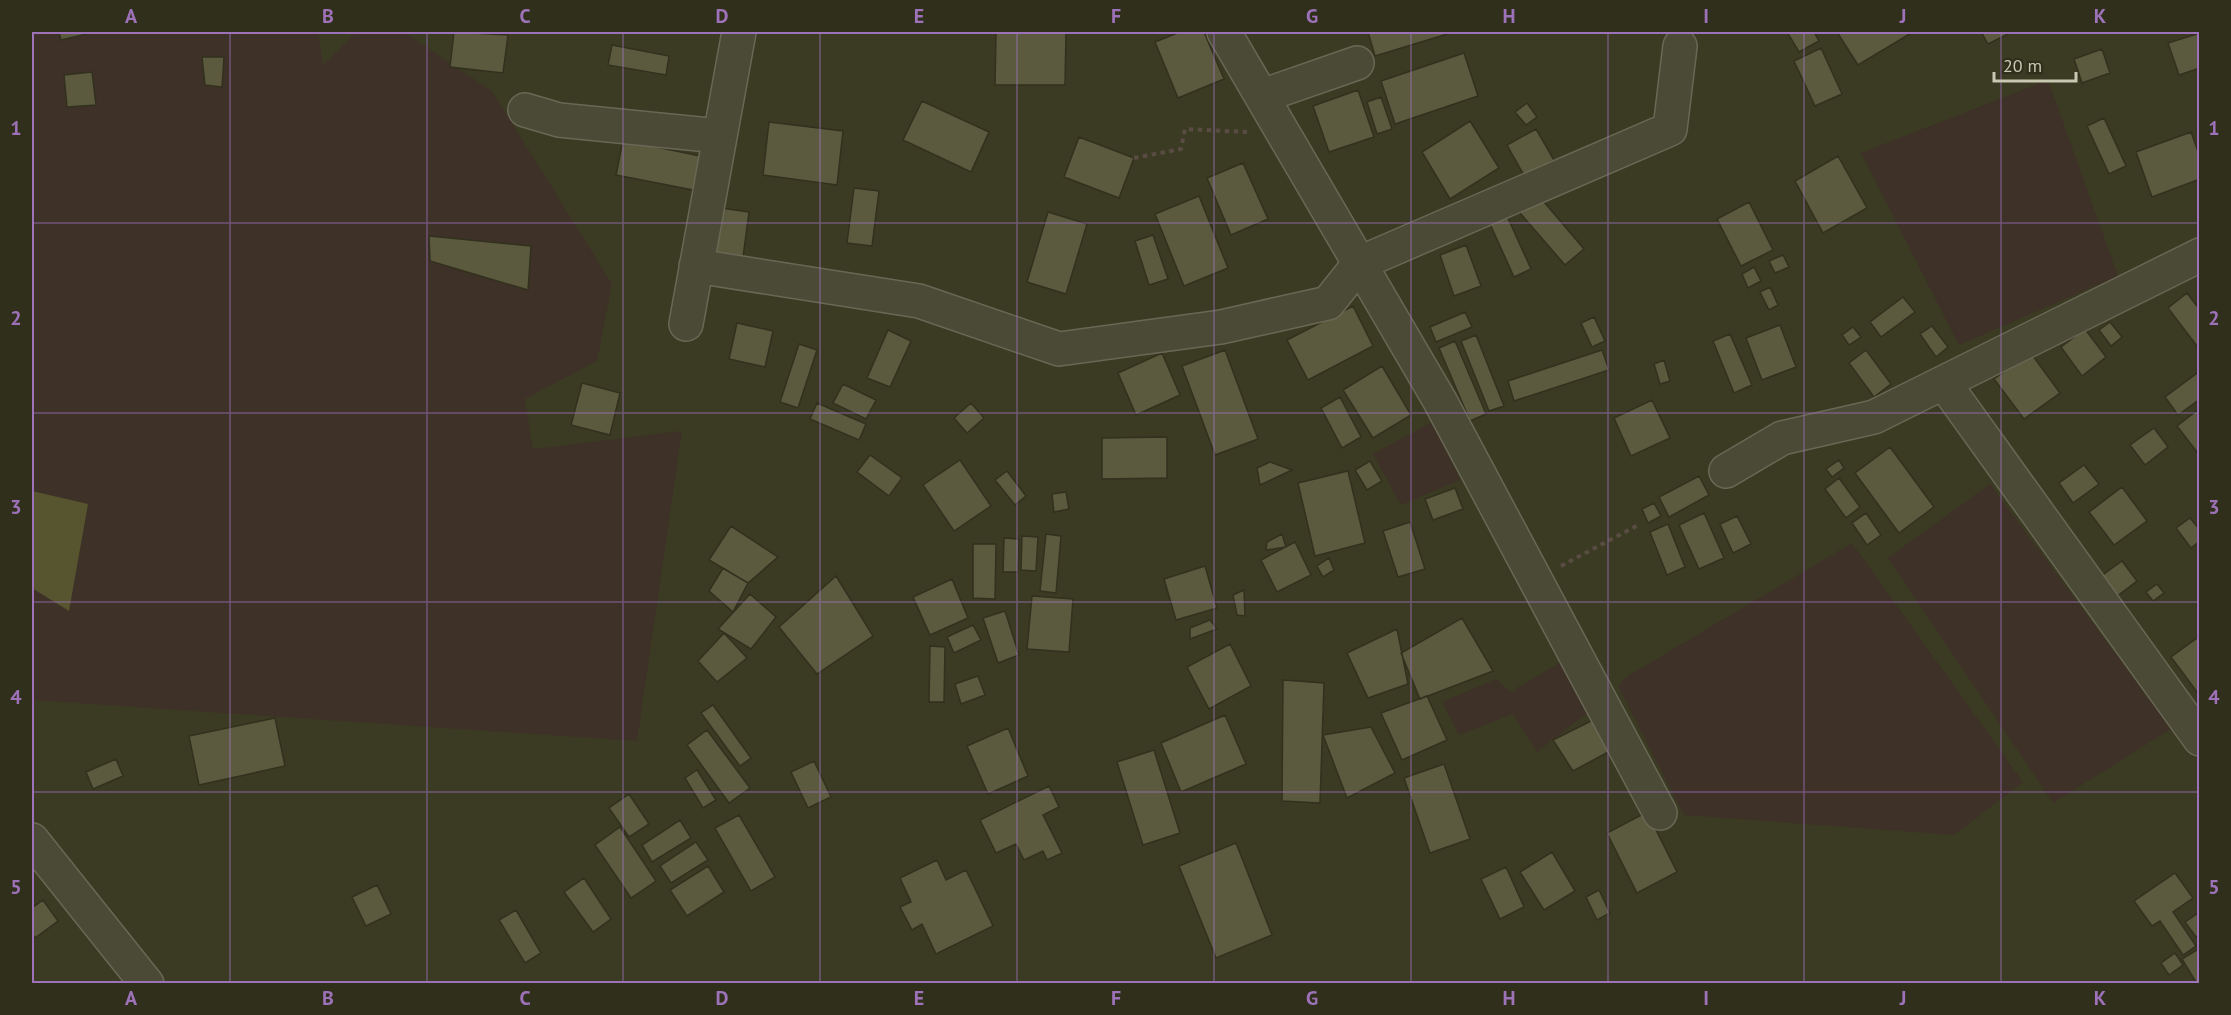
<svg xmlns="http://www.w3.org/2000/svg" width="2231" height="1015" font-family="'PT Sans',sans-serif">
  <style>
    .green { fill: #3e3127 }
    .water { fill: #57552f }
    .building { fill: #5b5a3f; stroke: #32311e; stroke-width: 1.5 }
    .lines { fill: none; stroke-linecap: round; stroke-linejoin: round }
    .minor-casing { stroke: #696855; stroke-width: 36 }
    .path { stroke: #594d43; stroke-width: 4; stroke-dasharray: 4.5 4.5; stroke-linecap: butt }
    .minor { stroke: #4b4a37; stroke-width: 33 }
    .grid { fill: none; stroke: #9d72b9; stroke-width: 1.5; stroke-opacity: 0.55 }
    .neatline { fill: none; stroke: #9d72b9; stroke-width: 2 }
    .grid-label { font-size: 20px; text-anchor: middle; font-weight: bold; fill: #9d72b9 }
  </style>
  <rect width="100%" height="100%" fill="#3b3a23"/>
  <path class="green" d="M32 32H318L323 65 356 32H404L492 91 612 284 597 361 525 399 533 449 682 431 637 741 32 700Z
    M2048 80 2118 276 1959 345 1861 153Z
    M1434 421 1460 480 1401 505 1373 454Z
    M1990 484 2171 729 2053 803 1888 558Z
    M1852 543 2023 782 1954 835 1684 815 1618 686 1628 676Z
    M1561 662 1592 709 1537 752 1513 714 1459 735 1442 702 1496 679 1510 692Z"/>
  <path class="water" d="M32 491 88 504 69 611 32 588Z"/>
  <path class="building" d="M59 32H86L87 34 61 40Z
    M454 32 508 35 503 73 450 67Z
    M996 32H1066L1065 85H995Z
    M1180 32H1204L1224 79 1178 98 1155 42Z
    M1368 32H1454L1375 56Z
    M1787 32H1814L1819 41 1799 52Z
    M1837 32H1913L1858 65Z
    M1981 32H2012L1988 44Z
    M2200 33V68L2179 75 2168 43Z
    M612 45 669 56 666 75 608 65Z
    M1821 48 1842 94 1815 106 1794 61Z
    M2102 49 2110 73 2082 83 2074 59Z
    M1464 53 1478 96 1395 124 1381 81Z
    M202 57H224L222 87 205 85Z
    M92 72 96 105 67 107 64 75Z
    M1358 90 1374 137 1329 152 1313 106Z
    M1381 97 1392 129 1377 134 1367 102Z
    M922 101 989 132 971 172 903 140Z
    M1527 103 1537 117 1526 125 1515 112Z
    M2104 118 2126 166 2109 174 2087 126Z
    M1470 121 1499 168 1450 199 1422 152Z
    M769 122 843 131 837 185 763 175Z
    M1536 129 1554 160 1525 177 1507 145Z
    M2191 132 2200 157V179L2152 197 2136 152Z
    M1079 137 1134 158 1119 198 1064 177Z
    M623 140 700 156 693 190 616 175Z
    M1838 156 1867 208 1823 233 1795 181Z
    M1243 163 1268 219 1231 235 1207 178Z
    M854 188 879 191 872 246 847 243Z
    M1199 196 1228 268 1184 286 1155 214Z
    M1539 196 1584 249 1565 265 1520 213Z
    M1749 202 1773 250 1741 266 1717 219Z
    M721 208 749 212 743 257 715 253Z
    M1048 212 1087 224 1066 294 1027 282Z
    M1507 216 1531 269 1514 277 1490 224Z
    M1153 235 1168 279 1149 285 1135 241Z
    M429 236 531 246 528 290 430 261Z
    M1466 245 1481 286 1454 296 1440 255Z
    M1783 255 1789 267 1775 273 1769 261Z
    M1754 267 1761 281 1748 288 1742 274Z
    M1770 287 1778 305 1769 310 1760 292Z
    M2187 293 2200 310V350L2168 308Z
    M1903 297 1915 312 1881 337 1870 322Z
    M1353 306 1373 346 1308 380 1287 340Z
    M1465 312 1472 327 1436 342 1430 327Z
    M1594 317 1605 341 1592 347 1581 323Z
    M2110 322 2122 337 2111 346 2099 330Z
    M737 323 773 331 765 367 729 359Z
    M1780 325 1796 367 1762 380 1746 338Z
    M1932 326 1948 347 1936 357 1920 334Z
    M1853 327 1861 337 1849 345 1842 335Z
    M2085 329 2106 357 2082 376 2061 347Z
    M888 330 911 341 890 387 867 378Z
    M1730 334 1752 385 1734 393 1713 341Z
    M1476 335 1504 406 1489 411 1461 341Z
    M1455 341 1486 414 1470 421 1439 348Z
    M799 344 817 350 798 408 780 402Z
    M1225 350 1258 439 1215 455 1182 366Z
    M1602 350 1609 370 1514 401 1508 381Z
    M1866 350 1891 384 1874 397 1849 363Z
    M2030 352 2060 393 2024 419 1994 379Z
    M1162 353 1180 395 1136 415 1118 373Z
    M1664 360 1670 381 1660 384 1654 364Z
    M1382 366 1411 415 1373 438 1343 390Z
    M2200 371V399L2178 415 2165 397Z
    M582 383 620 393 610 435 571 425Z
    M843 384 876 400 866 419 833 403Z
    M1340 397 1361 437 1342 448 1321 408Z
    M1652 400 1670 438 1631 456 1614 418Z
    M817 403 866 424 859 440 810 419Z
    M971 403 984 418 967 433 954 418Z
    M2199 409H2200V456L2177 426Z
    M2154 428 2168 447 2145 465 2130 445Z
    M1167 437V478L1102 479V438Z
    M1890 447 1934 507 1899 533 1855 473Z
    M870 455 902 478 889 496 857 472Z
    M960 460 991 506 954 531 923 485Z
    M1839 460 1844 468 1832 477 1826 469Z
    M1370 461 1382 481 1367 490 1355 470Z
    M1270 462 1292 470 1260 485 1257 468Z
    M2084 465 2099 484 2073 503 2059 483Z
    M1007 471 1026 496 1015 505 995 480Z
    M1348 471 1365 543 1315 556 1298 483Z
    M1699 476 1709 495 1669 517 1659 497Z
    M1839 478 1860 507 1846 518 1825 489Z
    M2122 487 2147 521 2114 545 2089 512Z
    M1455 488 1463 509 1433 520 1425 499Z
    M1066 492 1069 509 1054 512 1052 494Z
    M1654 503 1661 516 1648 523 1642 509Z
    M1704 513 1724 558 1699 569 1679 525Z
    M1866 513 1881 535 1867 545 1852 523Z
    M1737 516 1751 544 1733 553 1720 524Z
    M2190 518 2200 530V541L2191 548 2176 528Z
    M1410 522 1425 569 1398 577 1383 531Z
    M1668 524 1685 567 1667 575 1650 532Z
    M731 526 778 557 748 583 709 560Z
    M1046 534 1061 536 1056 593 1040 591Z
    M1282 534 1286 547 1266 550 1267 542Z
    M1022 536 1038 537 1036 571 1021 570Z
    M1004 538 1019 539 1018 572H1003Z
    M1295 542 1311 575 1277 592 1261 560Z
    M973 544H996L995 599 973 598Z
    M1329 558 1334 570 1323 577 1317 566Z
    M2122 561 2137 581 2112 600 2097 579Z
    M1205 566 1217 608 1176 620 1164 579Z
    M723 568 748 583 733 612 709 591Z
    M836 576 873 636 817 674 779 627Z
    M952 579 968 618 930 635 913 597Z
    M2157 584 2164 593 2153 601 2146 592Z
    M1244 590 1245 616 1237 615 1233 595Z
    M750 594 776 617 751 649 718 629Z
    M1032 596 1073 599 1069 652 1027 649Z
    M1005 611 1019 655 998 663 983 618Z
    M1462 618 1493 671 1420 699 1401 653Z
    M1210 620 1217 629 1190 639V628Z
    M973 625 981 640 954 653 947 637Z
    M1397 629 1408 684 1368 698 1347 653Z
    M724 633 747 658 717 682 698 661Z
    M2200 636V696L2171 657Z
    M1230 644 1251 686 1209 709 1187 667Z
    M930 646 945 647 944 702H929Z
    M978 676 985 695 961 704 955 684Z
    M1283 680 1324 683 1320 803 1282 801Z
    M1427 696 1447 740 1402 760 1381 713Z
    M713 705 751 758 740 766 701 713Z
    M1225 715 1246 764 1181 792 1161 743Z
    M275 718 285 766 199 785 189 736Z
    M1593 720 1612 750 1573 771 1553 740Z
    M1371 727 1395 773 1347 798 1323 735Z
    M1008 728 1028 776 988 794 967 746Z
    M707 730 750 788 729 803 687 745Z
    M1154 750 1180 833 1143 845 1117 762Z
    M116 759 123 776 93 789 86 772Z
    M814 761 831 797 808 808 791 772Z
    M1444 764 1470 839 1430 853 1404 778Z
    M697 770 716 800 703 808 685 778Z
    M1049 786 1059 807 1043 815 1062 853 1047 860 1043 851 1024 860 1016 844 996 853 980 820Z
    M629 794 649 824 629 837 609 808Z
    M1647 812 1677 872 1637 893 1607 833Z
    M739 815 775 877 751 891 715 828Z
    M680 820 691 838 652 862 642 845Z
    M620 827 656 881 631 898 595 845Z
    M696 842 708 860 671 883 660 866Z
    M1236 843 1272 935 1216 958 1179 866Z
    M1552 852 1575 891 1544 910 1520 872Z
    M937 860 946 880 966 870 993 926 936 954 922 924 912 930 900 907 911 902 900 878Z
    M708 866 724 892 687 916 670 890Z
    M1506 867 1524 907 1500 919 1481 879Z
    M2175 873 2193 898 2173 912 2196 946 2183 955 2160 921 2152 926 2134 901Z
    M584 878 611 919 593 932 564 892Z
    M377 885 391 914 366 926 352 897Z
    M1599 890 1610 913 1597 920 1586 897Z
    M43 900 58 921 35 938 32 933V908Z
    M516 910 541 953 525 963 499 920Z
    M2200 912V934L2196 937 2185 922Z
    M2200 948V984H2197L2182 959Z
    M2175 953 2183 965 2169 975 2161 963Z"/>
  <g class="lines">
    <defs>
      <path id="minor" d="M1224 32 1440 401 1660 813
        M1262 96 1357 63
        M525 110 559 120 719 136
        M696 266 919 301 1059 349 1221 327 1328 303 1360 263 1670 129 1680 46
        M686 324 739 32
        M1944 383 2200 739
        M1726 471 1782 438 1874 417 2200 255
        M32 840 147 984"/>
    </defs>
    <use href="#minor" class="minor-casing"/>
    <path class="path" d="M1134 158 1181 149 1185 129 1247 132
      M1561 566 1640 524"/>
    <use href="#minor" class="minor"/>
  </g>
  <path class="grid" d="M230 32V984M427 32V984M623 32V984M820 32V984M1017 32V984M1214 32V984M1411 32V984M1608 32V984M1804 32V984M2001 32V984M32 223H2200M32 413H2200M32 602H2200M32 792H2200"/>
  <rect width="2231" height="1015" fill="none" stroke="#302f1c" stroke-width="66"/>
  <path d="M1994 72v9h82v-9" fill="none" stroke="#c7c7b2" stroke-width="3"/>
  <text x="2003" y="72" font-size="18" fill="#c7c7b2" stroke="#302f1c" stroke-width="4.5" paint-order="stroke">20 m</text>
  <rect x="33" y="33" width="2165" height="949" class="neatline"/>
  <g class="grid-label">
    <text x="131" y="23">A</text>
    <text x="328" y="23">B</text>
    <text x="525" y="23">C</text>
    <text x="722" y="23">D</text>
    <text x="919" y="23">E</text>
    <text x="1116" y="23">F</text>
    <text x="1312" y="23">G</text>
    <text x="1509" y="23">H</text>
    <text x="1706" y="23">I</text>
    <text x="1903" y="23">J</text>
    <text x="2100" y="23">K</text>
    <text x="16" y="135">1</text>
    <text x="2214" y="135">1</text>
    <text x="16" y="325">2</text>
    <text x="2214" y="325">2</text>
    <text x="16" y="514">3</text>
    <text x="2214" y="514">3</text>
    <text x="16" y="704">4</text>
    <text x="2214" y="704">4</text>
    <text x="16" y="894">5</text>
    <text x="2214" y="894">5</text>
    <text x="131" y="1005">A</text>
    <text x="328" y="1005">B</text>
    <text x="525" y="1005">C</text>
    <text x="722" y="1005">D</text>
    <text x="919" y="1005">E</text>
    <text x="1116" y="1005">F</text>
    <text x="1312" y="1005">G</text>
    <text x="1509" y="1005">H</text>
    <text x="1706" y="1005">I</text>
    <text x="1903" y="1005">J</text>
    <text x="2100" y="1005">K</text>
  </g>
</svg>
